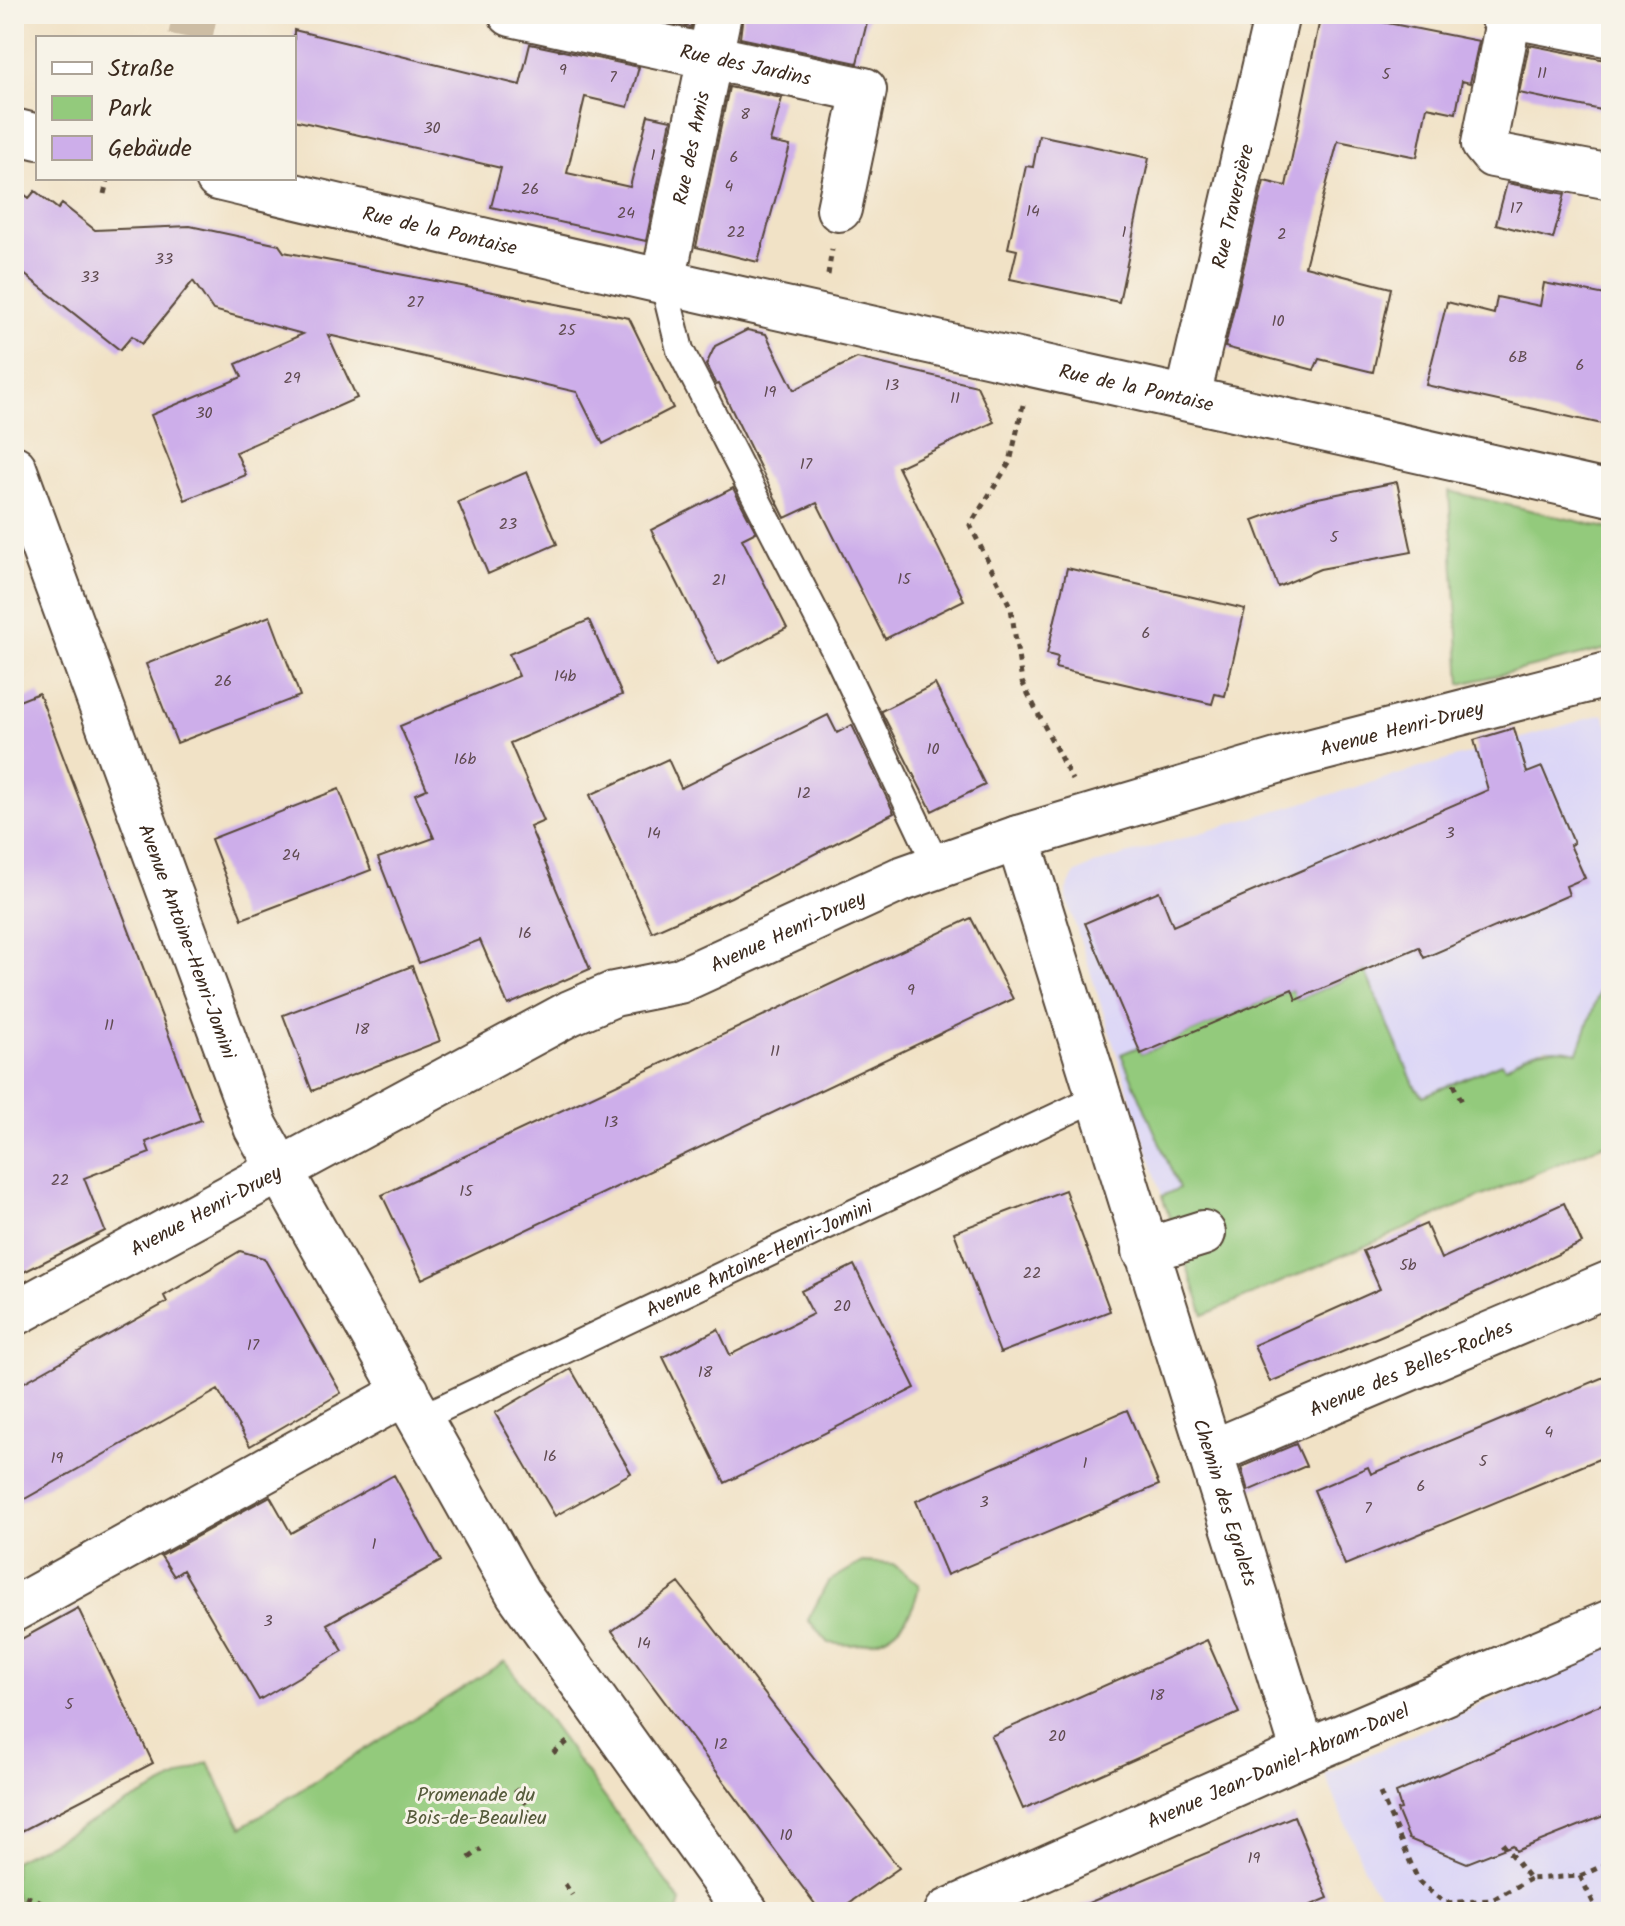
<svg xmlns="http://www.w3.org/2000/svg" width="1625" height="1926" font-family="Kalam,sans-serif">
  <style>
    .built { fill: #dbd6f7 }
    .green { fill: #93ca7c; stroke: #677a4d; stroke-width: 2 }
    .building { fill: #cdaeea }
    .lines { fill: none; stroke-linecap: round; stroke-linejoin: round }
    .street-tunnel { stroke: #cdbda4; stroke-width: 44; stroke-dasharray: 44 22; stroke-linecap: butt }
    .lane-casing { stroke: #564637; stroke-width: 30 }
    .street-casing { stroke: #564637; stroke-width: 48 }
    .secondary-casing { stroke: #564637; stroke-width: 48 }
    .path { stroke: #564637; stroke-width: 5; stroke-dasharray: 6 6; stroke-linecap: butt }
    .lane { stroke: #fff; stroke-width: 26 }
    .street { stroke: #fff; stroke-width: 44 }
    .secondary { stroke: #fff; stroke-width: 44 }
    .labels { text-anchor: middle; stroke-width: 6; stroke-linejoin: round; paint-order: stroke }
    .number-label { font-size: 16px; fill: #604b51 }
    .street-label { font-size: 20px; fill: #3b2a1e; stroke: #f7f3e8 }
    .park-label { font-size: 20px; fill: #555a3a; stroke: #f7f3e8 }
  </style>
  <rect width="100%" height="100%" fill="#f7f3e8"/>
  <filter id="ink" filterUnits="userSpaceOnUse"><feTurbulence type="fractalNoise" baseFrequency=".0125" numOctaves="2"/><feDisplacementMap in="SourceGraphic" scale="16" xChannelSelector="R" yChannelSelector="G"/><feConvolveMatrix kernelMatrix="1 2 1 2 8 2 1 2 1" color-interpolation-filters="sRGB"/></filter>
  <filter id="wash" filterUnits="userSpaceOnUse"><feTurbulence type="fractalNoise" baseFrequency=".006" numOctaves="4" result="noise"/><feDisplacementMap in="SourceGraphic" scale="32" xChannelSelector="R" yChannelSelector="G"/><feGaussianBlur stdDeviation="1.8" result="paint"/><feColorMatrix in="noise" values="0 0 0 0 0 0 0 0 0 0 0 0 0 0 0 0 0 1.4 0 .05"/><feComposite in="paint" operator="in"/></filter>
  <g filter="url(#wash)">
    <rect width="100%" height="100%" fill="#f1e2c6"/>
    <path class="built" d="M1603 714 1611 733V977L1602 981 1578 1052 1545 1048 1506 1067 1423 1096 1415 1087 1162 1196 1067 899 1066 890 1075 874 1092 865Z
      M1611 1646V1912H1394L1370 1882 1325 1774Z"/>
    <path class="green" d="M1449 491 1611 529V648L1461 684Z
      M1365 971 1415 1087 1423 1096 1501 1063 1506 1067C1529 1050 1549 1045 1578 1052L1603 981 1611 977V1141L1204 1315 1162 1196 1179 1188 1121 1054 1138 1047 1141 1054 1292 989 1297 1000Z
      M862 1562 893 1564 919 1585C910 1635 876 1650 829 1643L808 1620 828 1582Z
      M505 1661 681 1902 678 1912H24L14 1892V1861L208 1762 242 1827Z"/>
    <g id="blocks">
      <path class="building" d="M663 14H693L691 27 663 21Z
        M743 14H869L857 63 740 38Z
        M1321 14H1342L1479 41 1470 83 1462 81 1456 113 1427 107 1417 157 1338 141 1305 266 1391 288 1373 372 1319 359 1314 370 1225 347 1264 181 1286 186Z
        M294 30 520 85 530 44 639 67 628 107 585 97 567 173 630 187 648 115 671 120 646 241 491 207 501 168 294 120Z
        M1529 45 1611 61V112L1519 93Z
        M729 87 782 98 770 142 790 146 758 262 696 247Z
        M1039 135 1149 158 1119 302 1010 279 1017 250 1008 248 1026 166 1033 167Z
        M1507 183 1565 194 1553 239 1496 224Z
        M14 186 29 198 35 191 58 209 62 204 95 230 190 226 279 245 284 252 629 318 673 408 603 444 577 392 328 335 357 398 236 452 246 475 185 500 151 415 242 377 236 364 303 334 213 310 193 281 142 344 132 336 120 350 14 266Z
        M1544 283 1611 296V426L1426 385 1447 302 1494 314 1497 297 1540 306Z
        M747 330 766 334 794 390 857 358 977 386 994 422 898 467 964 600 885 639 817 503 785 518 719 384 716 385 706 365 715 346Z
        M527 472 557 544 488 574 458 502Z
        M1397 482 1412 552 1320 569 1278 587 1253 520 1308 500Z
        M733 488 756 532 742 539 787 628 718 664 651 530Z
        M1067 568 1245 609 1225 696 1215 694 1212 704 1055 668 1058 657 1047 654Z
        M270 616 300 696 177 743 146 664Z
        M589 620 622 695 510 743 544 821 530 827 590 969 508 1005 480 940 419 963 378 858 434 838 415 794 427 789 400 726 519 676 509 654Z
        M935 684 985 785 932 811 881 711Z
        M39 693 201 1120 146 1142 150 1153 84 1178 105 1231 14 1277V703Z
        M828 715 837 733 852 725 894 813 731 897 652 932 590 795 668 759 681 788Z
        M1514 728 1527 773 1542 767 1574 843 1570 845 1585 878 1566 886 1569 895 1424 958 1419 947 1296 1000 1292 989 1141 1054 1085 923 1159 891 1173 926 1488 790 1474 740Z
        M339 789 371 870 242 919 211 839Z
        M971 918 1013 999 422 1279 382 1195Z
        M412 966 440 1041 312 1091 283 1015Z
        M1065 1190 1110 1311 1000 1353 954 1232Z
        M1564 1203 1582 1243 1395 1330 1270 1382 1254 1345 1380 1289 1363 1251 1426 1224 1441 1259Z
        M240 1251 264 1258 341 1393 250 1446 218 1390 14 1505V1388L167 1302 164 1296Z
        M854 1265 915 1388 725 1483 663 1357 718 1329 730 1355 813 1314 801 1291Z
        M571 1369 631 1473 555 1516 495 1413Z
        M1611 1374V1454L1345 1565 1314 1490 1368 1467 1371 1474Z
        M1127 1410 1159 1485 947 1575 916 1501Z
        M1296 1444 1306 1466 1248 1491 1241 1467Z
        M394 1475 441 1561 327 1624 343 1651 259 1700 183 1570 174 1576 161 1556 270 1496 291 1533Z
        M679 1583 899 1868 836 1912H821L612 1631Z
        M78 1608 153 1763 14 1835V1643Z
        M1207 1640 1239 1713 1023 1809 991 1736Z
        M1611 1700V1813L1516 1851 1513 1845 1467 1863 1409 1839 1397 1810 1401 1809 1396 1793Z
        M1294 1816 1328 1898 1295 1912H1067Z"/>
    </g>
  </g>
  <g filter="url(#ink)">
    <use href="#blocks" fill-opacity="0" stroke="#564637" stroke-width="2"/>
    <g class="lines">
      <path class="street-tunnel" d="M190 38 195 14"/>
      <defs>
        <g id="lane">
          <path d="M663 281 680 350 839 659 937 866"/>
          <path id="s1" d="M421 1418 1096 1098"/>
        </g>
        <g id="street">
          <path id="s2" d="M511 14 864 90 839 209"/>
          <path d="M1501 14 1611 35"/>
          <path d="M1509 16 1484 144 1493 155 1611 177"/>
          <path id="s3" d="M663 281 719 14"/>
          <path id="s4" d="M1188 397 1277 14"/>
          <path id="s5" d="M14 468 256 1127 518 1593 746 1912"/>
          <path id="s6" d="M1018 838 1304 1753"/>
          <path d="M1145 1251 1203 1233"/>
          <path id="s7" d="M1210 1453 1611 1283"/>
          <path d="M14 1609 407 1392"/>
          <path id="s8" d="M947 1912 1304 1753 1611 1622"/>
        </g>
        <g id="secondary">
          <path d="M14 131 38 137"/>
          <path id="s9" d="M218 178C681 289 1147 388 1611 494"/>
          <path id="s10" d="M14 1314 570 1013 614 994 679 981 899 880 1018 838 1297 755 1611 674"/>
        </g>
      </defs>
      <use href="#lane" class="lane-casing"/>
      <use href="#street" class="street-casing"/>
      <use href="#secondary" class="secondary-casing"/>
      <path class="path" d="M104 194 108 178
        M828 275 832 249
        M1023 405 1010 462 970 525 1011 608 1022 682 1072 780
        M1454 1084 1463 1104
        M553 1753 570 1740
        M515 1789 527 1805
        M1380 1793 1419 1882 1445 1903 1492 1900 1530 1879
        M1502 1843 1530 1879 1580 1876 1611 1862
        M469 1858 481 1849
        M1580 1876 1598 1912
        M565 1884 572 1895
        M14 1892 69 1912"/>
      <use href="#lane" class="lane"/>
      <use href="#street" class="street"/>
      <use href="#secondary" class="secondary"/>
    </g>
  </g>
  <g class="labels">
    <g class="number-label">
      <text x="563" y="75">9</text>
      <text x="1542" y="78">11</text>
      <text x="1386" y="79">5</text>
      <text x="613" y="82">7</text>
      <text x="745" y="119">8</text>
      <text x="432" y="133">30</text>
      <text x="653" y="160">1</text>
      <text x="734" y="162">6</text>
      <text x="729" y="191">4</text>
      <text x="530" y="194">26</text>
      <text x="1516" y="213">17</text>
      <text x="1033" y="216">14</text>
      <text x="626" y="218">24</text>
      <text x="736" y="237">22</text>
      <text x="1124" y="237">1</text>
      <text x="1282" y="239">2</text>
      <text x="164" y="264">33</text>
      <text x="90" y="282">33</text>
      <text x="415" y="307">27</text>
      <text x="1278" y="326">10</text>
      <text x="567" y="335">25</text>
      <text x="1518" y="362">6B</text>
      <text x="1580" y="370">6</text>
      <text x="292" y="383">29</text>
      <text x="892" y="390">13</text>
      <text x="770" y="397">19</text>
      <text x="955" y="403">11</text>
      <text x="204" y="418">30</text>
      <text x="806" y="469">17</text>
      <text x="508" y="529">23</text>
      <text x="1334" y="542">5</text>
      <text x="904" y="584">15</text>
      <text x="719" y="585">21</text>
      <text x="1146" y="638">6</text>
      <text x="565" y="681">14b</text>
      <text x="223" y="686">26</text>
      <text x="933" y="754">10</text>
      <text x="465" y="764">16b</text>
      <text x="804" y="798">12</text>
      <text x="654" y="838">14</text>
      <text x="1450" y="838">3</text>
      <text x="291" y="860">24</text>
      <text x="525" y="938">16</text>
      <text x="911" y="995">9</text>
      <text x="109" y="1030">11</text>
      <text x="362" y="1034">18</text>
      <text x="775" y="1056">11</text>
      <text x="611" y="1127">13</text>
      <text x="60" y="1185">22</text>
      <text x="466" y="1196">15</text>
      <text x="1408" y="1270">5b</text>
      <text x="1032" y="1278">22</text>
      <text x="842" y="1311">20</text>
      <text x="253" y="1350">17</text>
      <text x="705" y="1377">18</text>
      <text x="1549" y="1437">4</text>
      <text x="550" y="1461">16</text>
      <text x="57" y="1463">19</text>
      <text x="1483" y="1466">5</text>
      <text x="1085" y="1468">1</text>
      <text x="1421" y="1491">6</text>
      <text x="984" y="1507">3</text>
      <text x="1368" y="1513">7</text>
      <text x="374" y="1549">1</text>
      <text x="268" y="1626">3</text>
      <text x="644" y="1648">14</text>
      <text x="1157" y="1700">18</text>
      <text x="69" y="1709">5</text>
      <text x="1057" y="1741">20</text>
      <text x="721" y="1749">12</text>
      <text x="786" y="1840">10</text>
      <text x="1254" y="1863">19</text>
    </g>
    <g class="street-label">
      <text dy="7" stroke="none"><textPath href="#s2" startOffset="240">Rue des Jardins</textPath></text>
      <text dy="7" stroke="none"><textPath href="#s3" startOffset="136">Rue des Amis</textPath></text>
      <text dy="7" stroke="none"><textPath href="#s4" startOffset="196">Rue Traversière</textPath></text>
      <text dy="7" stroke="none"><textPath href="#s9" startOffset="228">Rue de la Pontaise</textPath></text>
      <text dy="7" stroke="none"><textPath href="#s9" startOffset="942">Rue de la Pontaise</textPath></text>
      <text dy="7" stroke="none"><textPath href="#s10" startOffset="1514">Avenue Henri-Druey</textPath></text>
      <text dy="7" stroke="none"><textPath href="#s10" startOffset="866">Avenue Henri-Druey</textPath></text>
      <text dy="7" stroke="none"><textPath href="#s5" startOffset="504">Avenue Antoine-Henri-Jomini</textPath></text>
      <text dy="7" stroke="none"><textPath href="#s10" startOffset="218">Avenue Henri-Druey</textPath></text>
      <text dy="7" stroke="none"><textPath href="#s1" startOffset="374">Avenue Antoine-Henri-Jomini</textPath></text>
      <text dy="7" stroke="none"><textPath href="#s7" startOffset="218">Avenue des Belles-Roches</textPath></text>
      <text dy="7" stroke="none"><textPath href="#s6" startOffset="696">Chemin des Egralets</textPath></text>
      <text dy="7" stroke="none"><textPath href="#s8" startOffset="362">Avenue Jean-Daniel-Abram-Davel</textPath></text>
    </g>
    <g class="park-label">
      <text x="476" y="1801">Promenade du<tspan x="476" dy="23">Bois-de-Beaulieu</tspan></text>
    </g>
  </g>
  <rect width="1625" height="1926" fill="none" stroke="#f7f3e8" stroke-width="48"/>
  <rect x="36" y="36" width="260" height="144" fill="#f7f3e8" stroke="#aca397" stroke-width="2"/>
  <rect x="52" y="62" width="40" height="12" fill="#ffffff" stroke="#aca397" stroke-width="2"/>
  <text x="108" y="76" font-size="24" fill="#3b2a1e">Straße</text>
  <rect x="52" y="96" width="40" height="24" fill="#93ca7c" stroke="#aca397" stroke-width="2"/>
  <text x="108" y="116" font-size="24" fill="#3b2a1e">Park</text>
  <rect x="52" y="136" width="40" height="24" fill="#cdaeea" stroke="#aca397" stroke-width="2"/>
  <text x="108" y="156" font-size="24" fill="#3b2a1e">Gebäude</text>
</svg>
